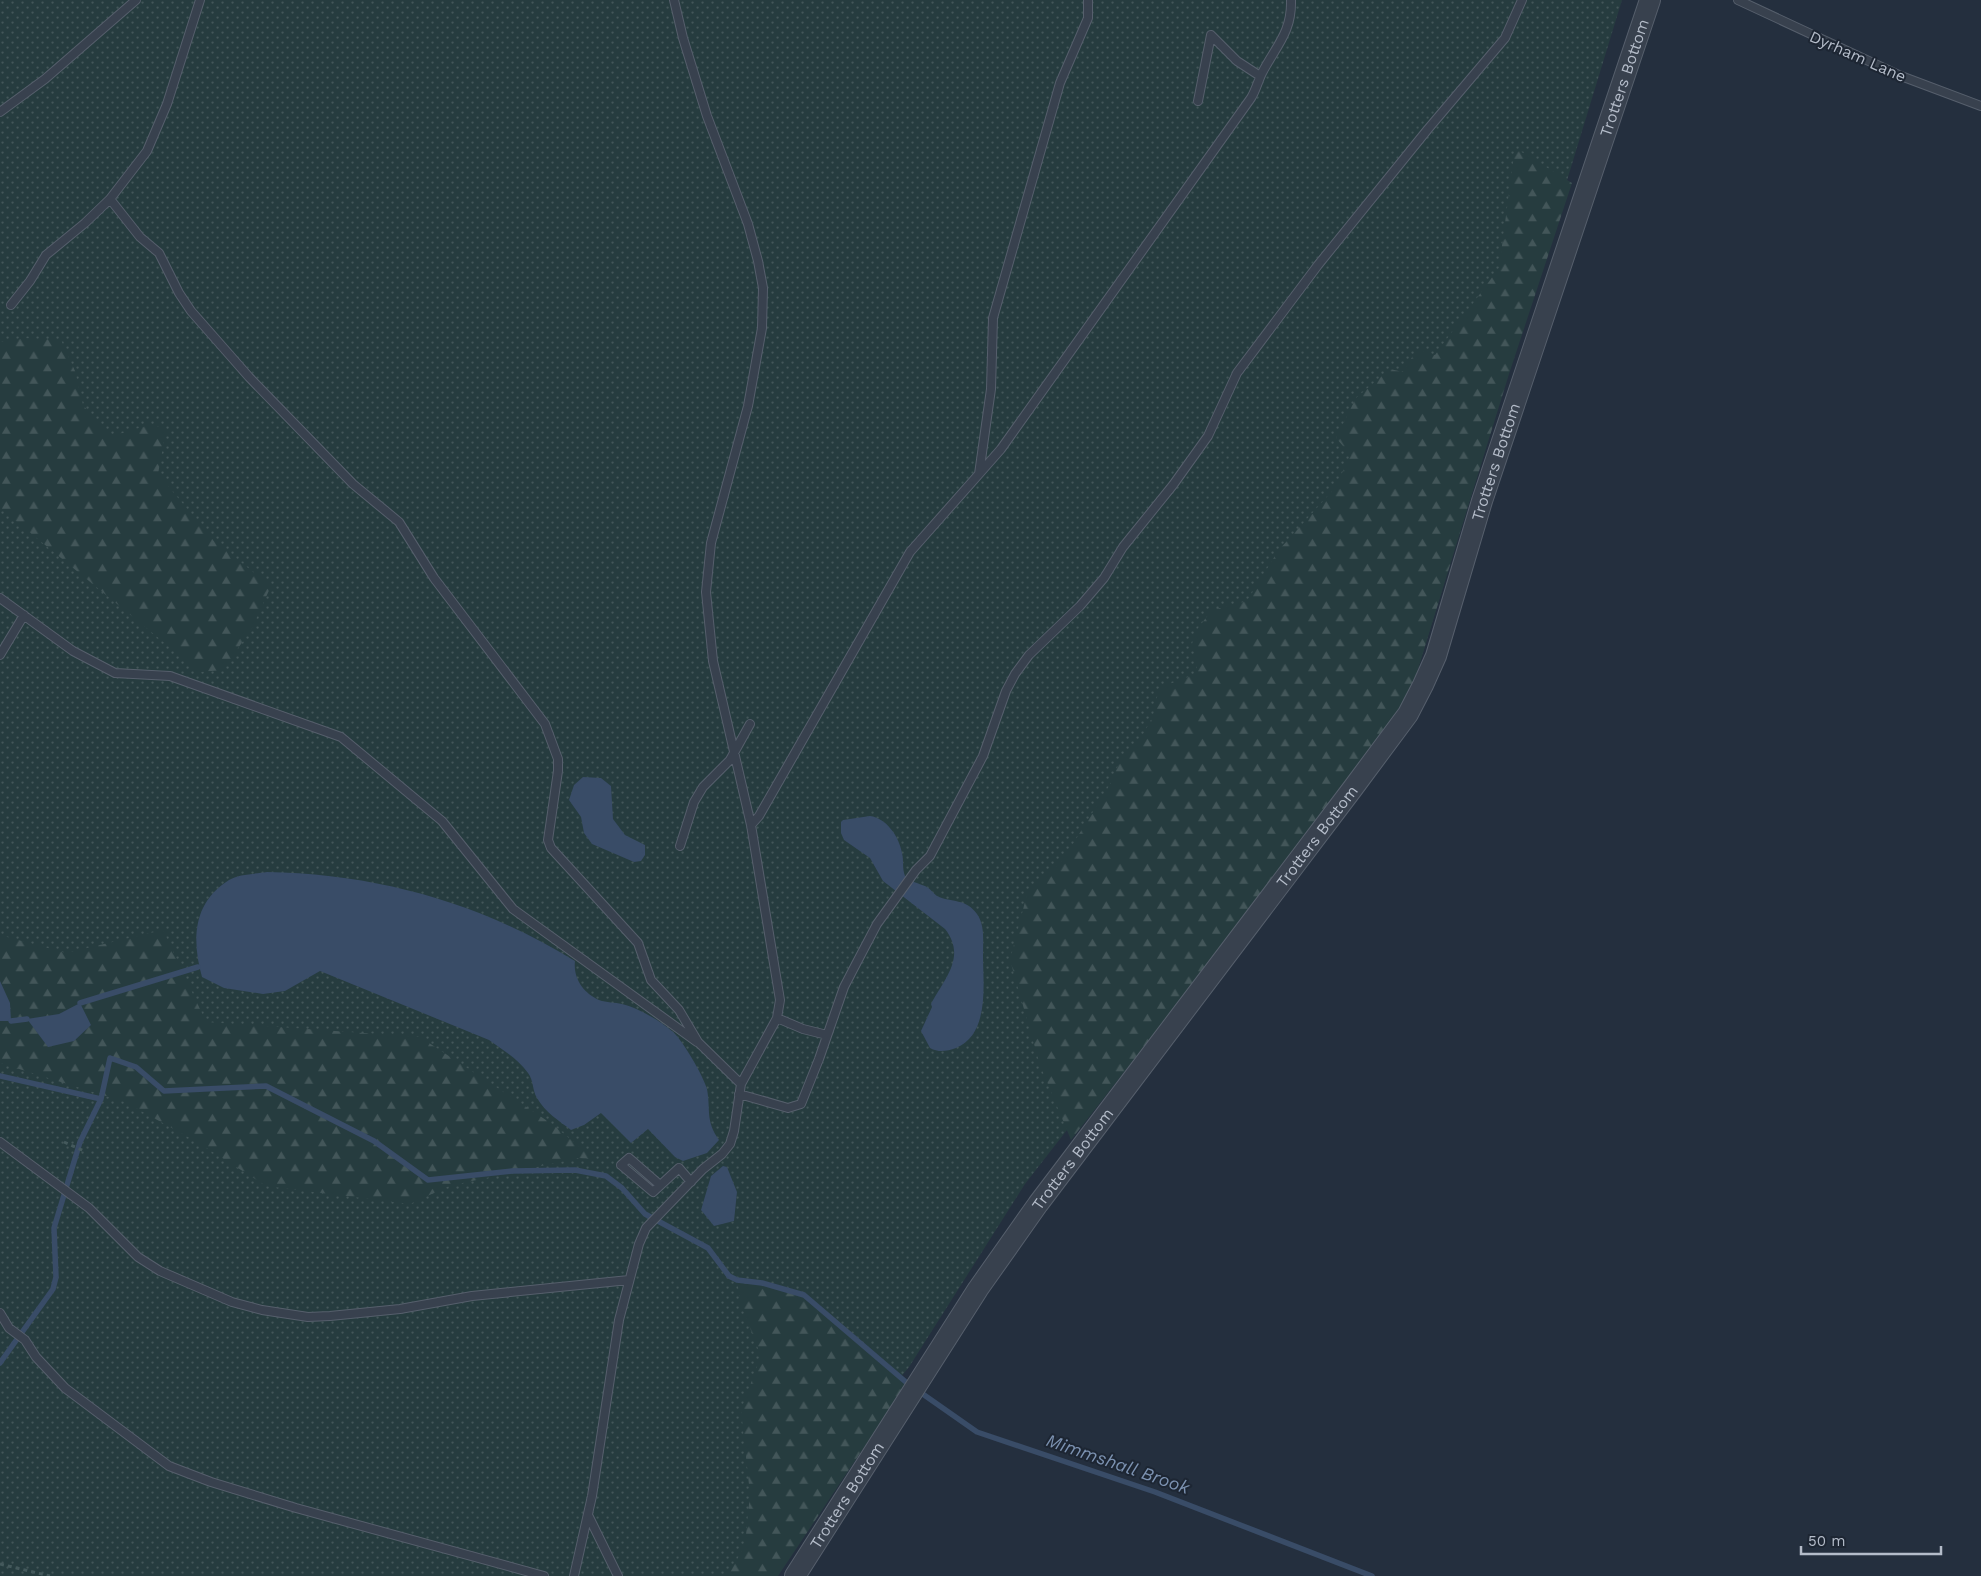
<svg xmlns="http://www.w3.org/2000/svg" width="1981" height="1576" font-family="'Work Sans',sans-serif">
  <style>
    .grass { fill: url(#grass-dots) }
    .forest { fill: url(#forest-firs) }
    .water { fill: #394c67 }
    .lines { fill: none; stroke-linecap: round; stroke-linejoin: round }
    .stream { stroke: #394c67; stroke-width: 5.5 }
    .service-casing { stroke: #565f6c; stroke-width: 10 }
    .tertiary-casing { stroke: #565f6c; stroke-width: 22 }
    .path { stroke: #44595c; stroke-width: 3; stroke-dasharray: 4 4; stroke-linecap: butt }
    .service { stroke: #38414e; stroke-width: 8 }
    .tertiary { stroke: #38414e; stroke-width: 20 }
    .labels { text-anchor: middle; stroke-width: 4; stroke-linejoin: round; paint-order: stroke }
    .street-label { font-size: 16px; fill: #b4bcc9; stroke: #1d2633 }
    .water-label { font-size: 18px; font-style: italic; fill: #7c92b1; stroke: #1d2633 }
  </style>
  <defs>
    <pattern id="grass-dots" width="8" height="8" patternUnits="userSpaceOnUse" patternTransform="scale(1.25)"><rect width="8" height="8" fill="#263c3f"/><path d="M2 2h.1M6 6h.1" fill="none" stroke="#435659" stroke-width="1.8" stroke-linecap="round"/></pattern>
    <pattern id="forest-firs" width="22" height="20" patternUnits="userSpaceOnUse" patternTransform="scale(1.25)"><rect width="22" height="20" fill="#263c3f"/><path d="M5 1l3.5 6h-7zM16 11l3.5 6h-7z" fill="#435659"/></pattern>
  </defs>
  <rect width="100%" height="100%" fill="#242f3e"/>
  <path class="grass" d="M0 0H1622L1413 685 1025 1184 909 1367 736 1576H0Z"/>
  <path class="forest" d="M1515 148 1572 183 1509 374 1413 685 1365 764 1071 1140 1040 1065 1010 960 1027 894 1063 860 1109 786 1120 761 1138 744 1153 716 1159 688 1196 674 1197 665 1192 644 1195 632 1212 610 1247 601 1278 551 1334 489 1351 455 1336 438 1356 398 1390 369 1403 372 1417 349 1435 355 1499 268Z
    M22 338 61 340 75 371 83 405 110 437 152 424 166 430 158 474 214 541 271 586 252 628 223 670 200 672 0 508V342Z
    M163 930 206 1022 420 1037 552 1124 594 1159 578 1158 449 1186 410 1204 266 1186 197 1142 125 1102 0 1063V935L66 953Z
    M737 1280 762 1283 804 1295 907 1383 778 1576H728L745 1545 750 1494 741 1410 761 1356 741 1305Z"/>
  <path class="water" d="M583 777 601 778 611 786 613 819 625 835 645 845V855L641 861 634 862 592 844 584 833 581 817 569 800 574 785Z
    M870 816C886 818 899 836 902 853 904 861 902 868 905 876 912 882 917 883 925 886 930 888 933 893 937 896 952 903 966 898 977 914 985 925 983 941 983 955 983 984 990 1034 956 1048 947 1051 939 1053 930 1048L921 1031 932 1007 931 1004C944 979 967 957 945 929L883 881 870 858 844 840 841 833V822L843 820Z
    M267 872C378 874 481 903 575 961 573 979 584 993 599 1000 607 1003 615 1002 622 1004 638 1008 659 1020 672 1031 682 1039 704 1077 707 1089 711 1110 705 1120 719 1140L707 1153 683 1161 675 1157 648 1129 631 1143 601 1113 584 1125 571 1130C559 1121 545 1112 537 1098 532 1090 534 1081 528 1073 518 1059 503 1050 489 1040L320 971 285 991 263 994 224 988 202 977C192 941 192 903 229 880 238 874 255 874 267 872Z
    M0 981 10 1003 11 1021H0Z
    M80 1003 91 1025 74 1041 48 1047 27 1019 59 1014Z
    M723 1166 727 1167 737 1192 734 1221 714 1226 701 1210 711 1176Z"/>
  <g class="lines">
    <path class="stream" d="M80 1003 198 967
      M11 1021 27 1019
      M0 1076 101 1099
      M0 1363 53 1289 56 1277 54 1228 80 1142 101 1099 110 1058 136 1067 164 1091 266 1086 374 1141 428 1180 512 1171 575 1170 606 1176 622 1188 645 1214 708 1248 729 1276 737 1280 762 1283 804 1295 907 1383 977 1432 1155 1492 1372 1576"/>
    <defs>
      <path id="service" d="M1738 0 1901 76 1981 106
        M1198 101 1211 35 1237 61 1260 76
        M0 112 45 79 136 0
        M110 199 140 237 159 253 179 293 191 311 249 377 353 484 399 522 434 578 545 724 558 759V771L548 840 551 848 638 943 651 980 679 1010 698 1042 741 1084
        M11 305 30 281 46 255 85 223 110 199 147 151 167 104 200 0
        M979 474 1001 449 1251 98C1256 90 1258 81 1262 73 1276 46 1292 32 1291 0
        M0 598 73 651 115 673 170 676 341 737 442 821 513 909 697 1042
        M0 655 24 615
        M751 825 759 816 910 552 979 474 991 389 993 318 1060 83 1088 18V0
        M680 846 694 802 703 787 730 760 750 724
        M777 1018 803 1029 827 1035
        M739 1094 788 1108 801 1104 819 1059 844 987 857 962 877 924 916 870 930 856 983 756 1006 691 1015 674 1029 655 1080 606 1104 578 1123 547 1173 485 1208 436 1237 373 1318 265 1428 129 1505 38 1522 0
        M0 1142 89 1208 138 1257 160 1271 232 1302 262 1310 308 1317 330 1316 400 1309 472 1296 629 1280
        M660 1185 629 1158 621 1165 653 1192 679 1168 691 1182
        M0 1313 9 1328 25 1340 36 1357 65 1388 169 1466 211 1482 296 1508 544 1576
        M588 1515 618 1576
        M574 1576 592 1496 619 1320 639 1244 646 1228 703 1169 722 1154 730 1144 734 1131 741 1084 777 1018 780 1000 751 825 713 661 706 592 711 543 748 406 762 328 763 288 758 261 748 224 707 116 683 38 674 0"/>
      <g id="tertiary">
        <path id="s1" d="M795 1576 978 1289 1038 1204 1353 788 1408 714 1423 685 1436 656 1482 501 1650 0"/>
      </g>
    </defs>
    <use href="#service" class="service-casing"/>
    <use href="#tertiary" class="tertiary-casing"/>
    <path class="path" d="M64 1142 84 1151
      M0 1564 50 1576"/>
    <use href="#service" class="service"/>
    <use href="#tertiary" class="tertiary"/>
  </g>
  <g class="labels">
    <g class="street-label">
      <text transform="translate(1858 56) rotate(24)" y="6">Dyrham Lane</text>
      <text dy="6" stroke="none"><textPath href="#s1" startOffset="1731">Trotters Bottom</textPath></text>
      <text dy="6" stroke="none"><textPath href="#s1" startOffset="1326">Trotters Bottom</textPath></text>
      <text dy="6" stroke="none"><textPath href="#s1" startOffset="906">Trotters Bottom</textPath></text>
      <text dy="6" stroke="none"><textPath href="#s1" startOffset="501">Trotters Bottom</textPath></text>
      <text dy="6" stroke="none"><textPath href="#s1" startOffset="96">Trotters Bottom</textPath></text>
    </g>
    <g class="water-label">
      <text transform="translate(1118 1464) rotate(19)" y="6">Mimmshall Brook</text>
    </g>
  </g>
  <path d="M1801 1546v8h140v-8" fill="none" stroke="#b4bcc9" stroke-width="2.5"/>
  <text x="1808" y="1546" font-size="15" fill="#b4bcc9" stroke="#1d2633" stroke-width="4" paint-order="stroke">50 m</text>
</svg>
